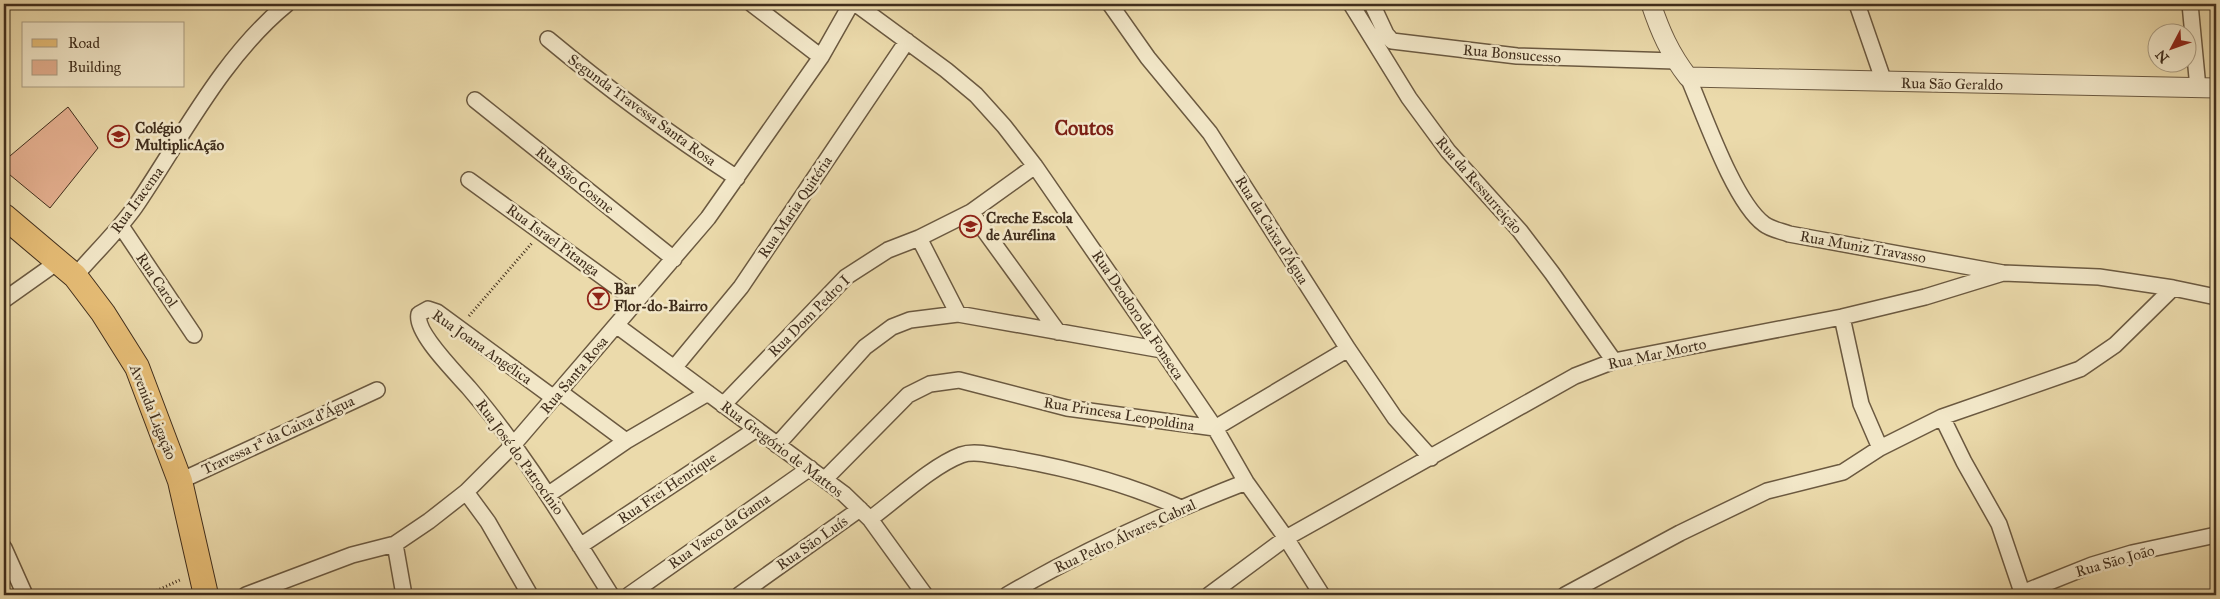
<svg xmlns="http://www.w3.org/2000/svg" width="2220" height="599" font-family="'IM FELL Great Primer',serif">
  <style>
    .building { fill: #e4af8f; stroke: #402e1c }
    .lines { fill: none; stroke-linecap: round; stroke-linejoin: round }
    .minor-casing { stroke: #6b5940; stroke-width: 18 }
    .tertiary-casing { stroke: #6b5940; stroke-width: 21 }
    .primary-casing { stroke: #402e1c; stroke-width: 26 }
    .path { stroke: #402e1c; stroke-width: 3; stroke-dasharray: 1 2.5; stroke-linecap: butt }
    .minor { stroke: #f2e7c8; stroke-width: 15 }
    .tertiary { stroke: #f2e7c8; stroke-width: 19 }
    .primary { stroke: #e6bd76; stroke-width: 24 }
    .labels { text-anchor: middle; stroke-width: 5; stroke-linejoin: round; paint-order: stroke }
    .street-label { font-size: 15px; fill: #402e1c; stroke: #f2e7c8 }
    .poi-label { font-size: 15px; font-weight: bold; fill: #402e1c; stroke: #f2e7c8; text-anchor: start }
    .district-label { font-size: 20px; font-weight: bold; fill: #7a1f14; stroke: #f2e7c8 }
  </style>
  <rect width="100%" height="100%" fill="#ebdaab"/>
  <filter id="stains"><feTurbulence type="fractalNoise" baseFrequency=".004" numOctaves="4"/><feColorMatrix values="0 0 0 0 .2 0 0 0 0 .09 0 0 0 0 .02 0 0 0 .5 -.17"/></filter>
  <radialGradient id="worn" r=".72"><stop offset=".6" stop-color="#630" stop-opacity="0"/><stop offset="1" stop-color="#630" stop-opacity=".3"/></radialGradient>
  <path class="building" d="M68 107 98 148 50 208 4 170V161Z"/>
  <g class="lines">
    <defs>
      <path id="minor" d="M752 4 821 57
        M856 4 946 70 976 95 1004 126 1035 166 1162 350 1215 428 1246 482 1286 538 1322 595
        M1110 4 1148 58 1210 133 1348 349 1395 418 1431 458
        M1351 4 1409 98 1448 151 1520 231 1552 273 1614 361
        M1372 4 1386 34 1392 41 1517 56 1675 61
        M1857 4 1884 82
        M2190 4 2198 88
        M548 39C608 89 671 135 737 178
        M1688 77C1704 114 1734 202 1764 224 1770 229 1781 231 1789 234L2003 273 2099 277 2173 288 2216 297
        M475 100 674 259
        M469 180 636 301
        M971 212 1058 332
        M121 226 194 335
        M919 238 958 314
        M75 276C95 253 117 232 135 207 182 138 222 57 287 4
        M4 300 59 261
        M1842 317 1861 404 1880 448
        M616 325 844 494 870 519 925 595
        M674 368 741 287 907 41
        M560 392 626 441
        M554 398 437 312 428 309 419 314C414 332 457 374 469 388 524 452 566 524 611 595
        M723 405 846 277 888 250 919 238 971 212 1035 166
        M1942 417 1964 462 1999 524 2022 592
        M777 445 865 347 892 327 910 320 958 314 1162 350
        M825 479 908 395 930 384 959 380 1067 408 1215 428 1348 349
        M180 481 377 390
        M466 492 488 522 530 595
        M549 494 626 441 708 393
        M870 519C896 500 932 466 961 455 975 450 995 456 1010 458 1068 468 1127 483 1181 508
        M395 544 404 595
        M580 546 755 430
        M4 548 25 595
        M246 595 352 555 395 544 429 521 466 492 514 444 708 218 821 57 851 4
        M629 595 810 468
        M739 595 860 509
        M1007 595C1082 551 1164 514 1246 482
        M1209 595 1286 538 1575 376 1614 361 1842 317 1925 297 2003 273
        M1565 595 1680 533 1767 491 1843 472 1880 448 1942 417 2080 369 2115 345 2173 288
        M2017 595 2092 565 2132 553 2216 535"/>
      <path id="tertiary" d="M1651 4C1660 31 1670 54 1688 77L2216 88"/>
      <path id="primary" d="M4 216 75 276 103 313 137 367 180 481 206 595"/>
    </defs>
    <use href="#minor" class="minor-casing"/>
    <use href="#tertiary" class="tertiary-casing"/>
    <use href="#primary" class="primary-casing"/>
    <path class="path" d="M469 316 532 243
      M147 595 182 579"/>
    <use href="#minor" class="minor"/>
    <use href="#tertiary" class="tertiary"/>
    <use href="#primary" class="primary"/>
  </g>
  <defs>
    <symbol id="school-ring" viewBox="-11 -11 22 22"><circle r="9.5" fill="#f2e7c8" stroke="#8f2418" stroke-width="1.5"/><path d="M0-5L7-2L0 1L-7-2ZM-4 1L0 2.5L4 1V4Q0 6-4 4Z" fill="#8f2418"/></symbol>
    <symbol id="bar-ring" viewBox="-11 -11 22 22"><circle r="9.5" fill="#f2e7c8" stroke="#8f2418" stroke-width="1.5"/><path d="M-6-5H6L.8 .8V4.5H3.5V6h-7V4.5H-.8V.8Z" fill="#8f2418"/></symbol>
  </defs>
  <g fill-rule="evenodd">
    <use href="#school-ring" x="106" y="124" width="25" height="25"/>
    <use href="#school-ring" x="958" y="214" width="25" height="25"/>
    <use href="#bar-ring" x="586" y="286" width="25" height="25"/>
  </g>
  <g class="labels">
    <g class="street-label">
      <text transform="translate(1512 54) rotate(5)" y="5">Rua Bonsucesso</text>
      <text transform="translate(1952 84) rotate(1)" y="5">Rua São Geraldo</text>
      <text transform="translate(642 110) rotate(36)" y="5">Segunda Travessa Santa Rosa</text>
      <text transform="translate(575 180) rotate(39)" y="5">Rua São Cosme</text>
      <text transform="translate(1479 185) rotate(49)" y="5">Rua da Ressurreição</text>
      <text transform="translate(137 200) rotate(-54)" y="5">Rua Iracema</text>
      <text transform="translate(795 207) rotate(-56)" y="5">Rua Maria Quitéria</text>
      <text transform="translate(1272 230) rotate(58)" y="5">Rua da Caixa d'Água</text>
      <text transform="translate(553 240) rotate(36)" y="5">Rua Israel Pitanga</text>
      <text transform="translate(1863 247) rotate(10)" y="5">Rua Muniz Travasso</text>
      <text transform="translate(157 280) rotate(56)" y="5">Rua Carol</text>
      <text transform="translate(1138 315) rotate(56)" y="5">Rua Deodoro da Fonseca</text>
      <text transform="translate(809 316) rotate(-45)" y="5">Rua Dom Pedro I</text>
      <text transform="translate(482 347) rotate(35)" y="5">Rua Joana Angélica</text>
      <text transform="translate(1657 354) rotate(-12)" y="5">Rua Mar Morto</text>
      <text transform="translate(574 375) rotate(-50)" y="5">Rua Santa Rosa</text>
      <text transform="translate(153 412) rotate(68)" y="5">Avenida Ligação</text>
      <text transform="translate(1119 414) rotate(9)" y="5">Rua Princesa Leopoldina</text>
      <text transform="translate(278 435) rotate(-25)" y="5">Travessa 1ª da Caixa d'Água</text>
      <text transform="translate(782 449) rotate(37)" y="5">Rua Gregório de Mattos</text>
      <text transform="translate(520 457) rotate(54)" y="5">Rua José do Patrocínio</text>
      <text transform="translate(667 488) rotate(-34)" y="5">Rua Frei Henrique</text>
      <text transform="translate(719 531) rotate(-35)" y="5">Rua Vasco da Gama</text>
      <text transform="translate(1125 536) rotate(-25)" y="5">Rua Pedro Álvares Cabral</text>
      <text transform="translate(812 543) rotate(-35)" y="5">Rua São Luís</text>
      <text transform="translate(2115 561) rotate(-16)" y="5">Rua São João</text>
    </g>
    <g class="poi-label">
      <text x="135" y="133">Colégio<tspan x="135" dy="17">MultiplicAção</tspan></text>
      <text x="986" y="223">Creche Escola<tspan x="986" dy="17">de Aurélina</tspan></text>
      <text x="614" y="294">Bar<tspan x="614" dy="17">Flor-do-Bairro</tspan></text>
    </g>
    <g class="district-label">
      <text x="1084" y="135">Coutos</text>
    </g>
  </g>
  <rect width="2220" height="599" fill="none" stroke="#ebdaab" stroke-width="20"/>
  <rect x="5" y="5" width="2210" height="589" fill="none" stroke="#402e1c" stroke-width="2.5"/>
  <rect x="10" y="10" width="2200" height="579" fill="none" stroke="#402e1c"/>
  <rect x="22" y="22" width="162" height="65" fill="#f2e7c8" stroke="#ab9d83"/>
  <rect x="32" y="39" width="25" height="8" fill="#e6bd76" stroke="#ab9d83"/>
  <text x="68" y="48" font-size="15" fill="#402e1c">Road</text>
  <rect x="32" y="60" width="25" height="15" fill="#e4af8f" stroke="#ab9d83"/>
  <text x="68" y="72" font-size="15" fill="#402e1c">Building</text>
  <g transform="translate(2172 48) rotate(229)"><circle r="24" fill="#f2e7c8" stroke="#ab9d83"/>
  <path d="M0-4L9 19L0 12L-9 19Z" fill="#8f2418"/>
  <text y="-8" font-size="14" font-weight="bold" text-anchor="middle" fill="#402e1c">N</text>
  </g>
  <rect width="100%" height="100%" filter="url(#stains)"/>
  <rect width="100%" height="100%" fill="url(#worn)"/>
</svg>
